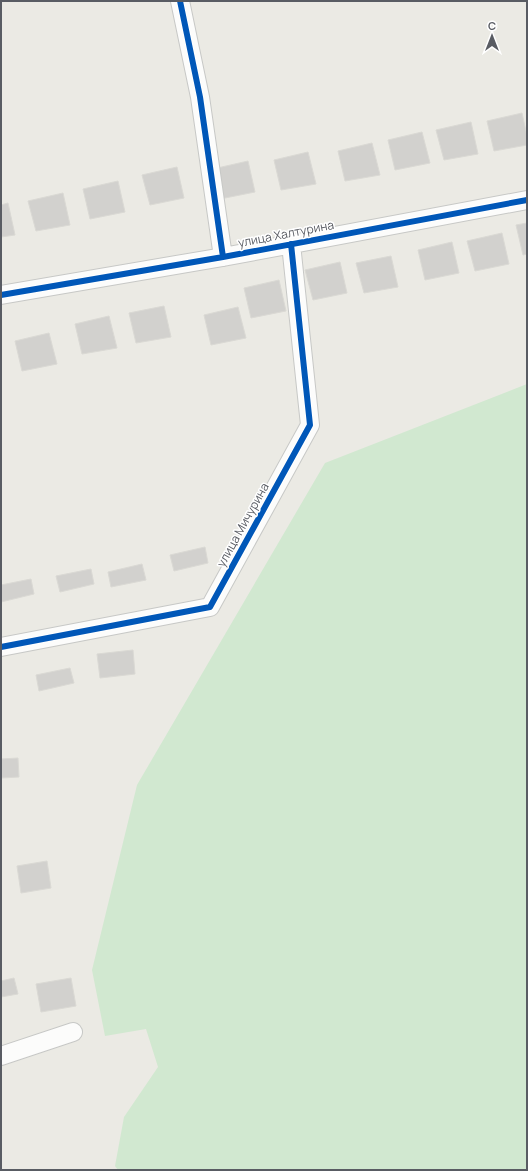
<svg xmlns="http://www.w3.org/2000/svg" width="528" height="1171" font-family="Manrope,sans-serif">
  <style>
    .green { fill: #d1e8d0 }
    .building { fill: #d2d1ce; stroke: #dad9d4 }
    .lines { fill: none; stroke-linecap: round; stroke-linejoin: round }
    .minor-casing { stroke: #c7c8c6; stroke-width: 20 }
    .minor { stroke: #fcfcfb; stroke-width: 18 }
    .cycleway-casing { stroke: #fff; stroke-width: 8 }
    .cycleway { stroke: #0057b8; stroke-width: 6 }
    .labels { text-anchor: middle; stroke-width: 3; stroke-linejoin: round; paint-order: stroke }
    .street-label { font-size: 12px; fill: #595c63; stroke: #fff }
  </style>
  <rect width="100%" height="100%" fill="#ebeae4"/>
  <path class="green" d="M527 384V1170H118L115 1166 124 1117 158 1067 146 1029 105 1036 92 970 137 785 325 463Z"/>
  <path class="building" d="M522 113 527 136V145L494 151 487 121Z
    M471 122 478 154 444 160 436 130Z
    M422 132 430 163 395 170 388 140Z
    M372 143 380 175 345 181 338 151Z
    M308 152 316 184 281 190 274 160Z
    M248 161 255 192 220 199 213 169Z
    M177 167 184 198 150 205 142 175Z
    M118 181 125 212 90 219 83 189Z
    M63 193 70 225 36 231 28 201Z
    M8 203 15 235 1 237V205Z
    M527 223V254L523 255 516 225Z
    M502 233 509 264 475 271 467 241Z
    M452 242 459 273 425 280 418 250Z
    M391 256 398 287 364 293 356 263Z
    M340 262 347 293 313 300 305 270Z
    M279 280 286 311 251 318 244 288Z
    M164 306 171 337 136 343 129 313Z
    M238 307 246 338 211 345 204 315Z
    M109 316 117 348 82 354 75 324Z
    M49 333 57 364 22 371 15 341Z
    M205 547 208 563 174 571 170 555Z
    M142 564 146 580 111 587 108 572Z
    M91 569 94 584 60 592 56 576Z
    M31 579 34 594 1 602V585Z
    M133 650 135 674 100 678 97 654Z
    M70 668 74 683 39 691 36 675Z
    M18 758 19 777 1 778V759Z
    M47 861 51 888 21 893 17 866Z
    M14 978 18 994 1 997V981Z
    M71 978 76 1006 41 1012 36 984Z"/>
  <g class="lines">
    <defs>
      <path id="minor" d="M180 1 200 97 223 257
        M1 295 223 257 527 200
        M1 647 210 607 310 425 291 244
        M1 1056 73 1032"/>
    </defs>
    <use href="#minor" class="minor-casing"/>
    <use href="#minor" class="minor"/>
    <defs>
      <path id="cycleway" d="M180 1 200 97 223 257
        M1 295 223 257 527 200
        M1 647 210 607 310 425 291 244"/>
    </defs>
    <use href="#cycleway" class="cycleway-casing"/>
    <use href="#cycleway" class="cycleway"/>
  </g>
  <g class="labels">
    <g class="street-label">
      <text transform="translate(286 234) rotate(-11)" y="4">улица Халтурина</text>
      <text transform="translate(243 525) rotate(-61)" y="4">улица Мичурина</text>
    </g>
  </g>
  <rect width="528" height="1171" fill="none" stroke="#595c63" stroke-width="4"/>
  <g transform="translate(492 36)" stroke="#ffffff" stroke-width="3" paint-order="stroke">
  <path d="M0-3L7 15L0 10L-7 15Z" fill="#595c63"/>
  <text y="-6" font-size="11" font-weight="bold" text-anchor="middle" fill="#595c63">С</text>
  </g>
</svg>
